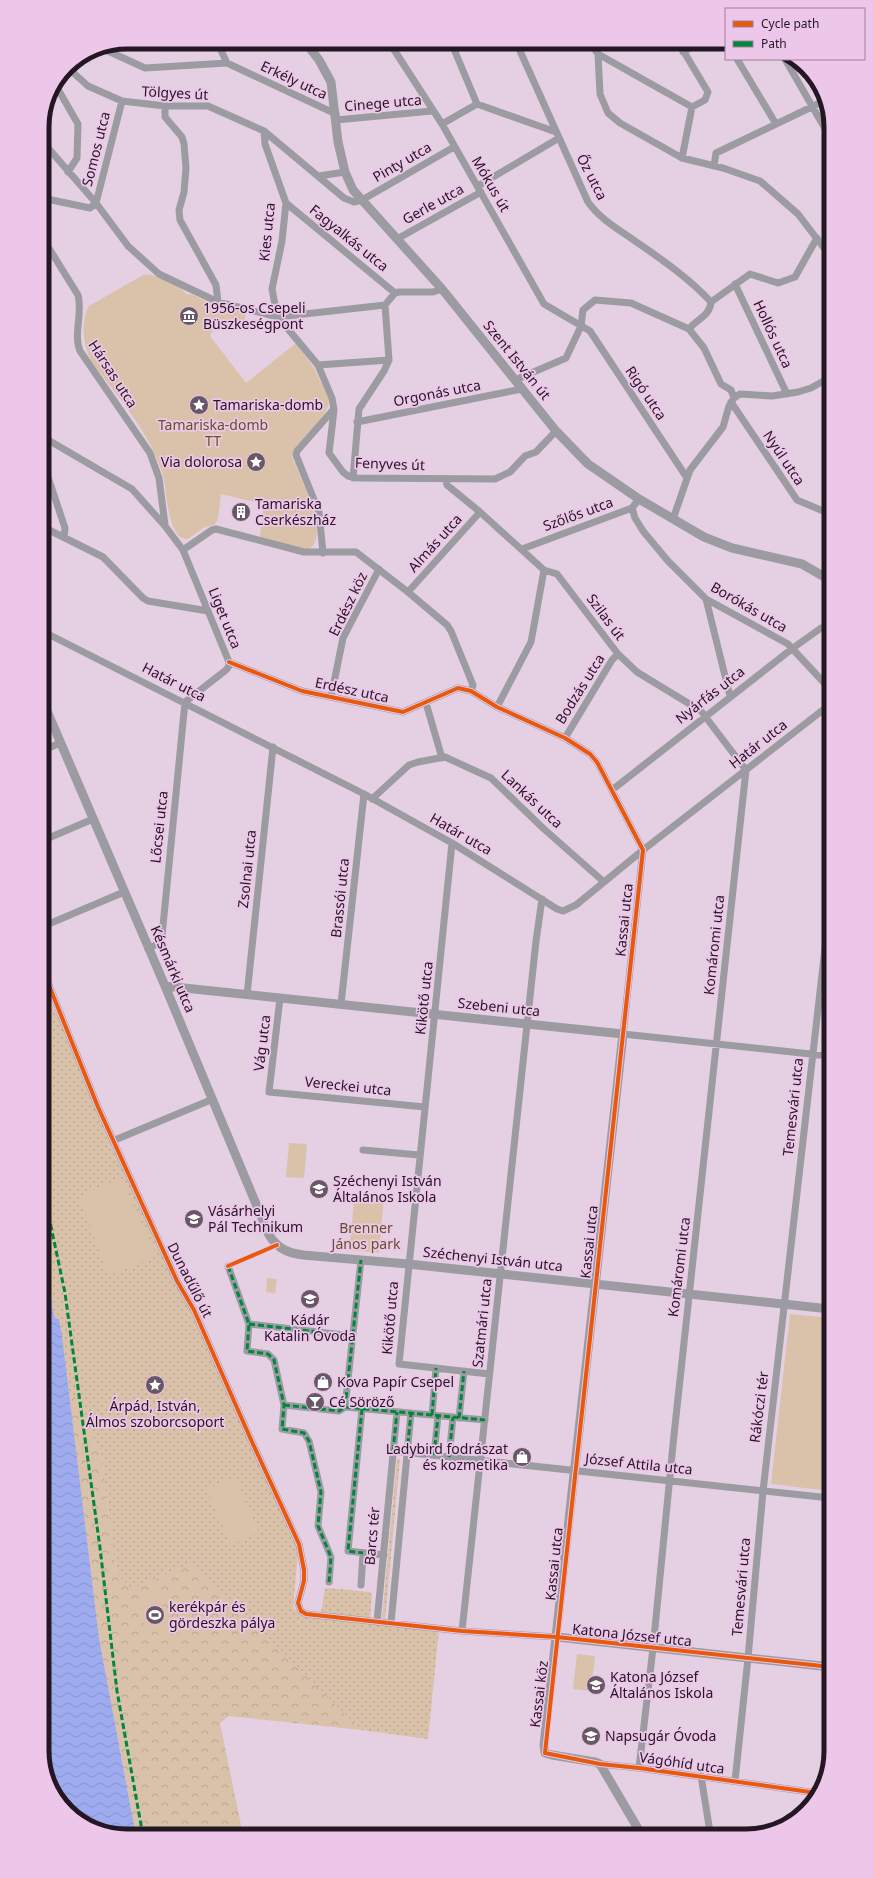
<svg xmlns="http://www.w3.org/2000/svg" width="873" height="1878" font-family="'Noto Sans',sans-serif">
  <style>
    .grass { fill: url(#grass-dots) }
    .forest { fill: url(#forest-crowns) }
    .park { fill: #d9c2a9 }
    .water { fill: url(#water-waves) }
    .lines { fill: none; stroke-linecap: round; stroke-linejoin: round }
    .minor { stroke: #9b9ba1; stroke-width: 7 }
    .tertiary { stroke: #9b9ba1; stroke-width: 9 }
    .quiet { stroke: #00873e; stroke-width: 3; stroke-dasharray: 6 3; stroke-linecap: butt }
    .cycleway-casing { stroke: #edc7e9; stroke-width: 6 }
    .cycleway { stroke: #e8590c; stroke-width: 4 }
    .labels { text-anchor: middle; stroke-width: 3.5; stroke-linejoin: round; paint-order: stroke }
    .street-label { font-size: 14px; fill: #241623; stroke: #edc7e9 }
    .poi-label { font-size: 14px; fill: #241623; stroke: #edc7e9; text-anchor: start }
    .park-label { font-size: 14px; fill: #625225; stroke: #edc7e9 }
    .rim { fill: none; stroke: #241623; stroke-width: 5 }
  </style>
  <defs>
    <pattern id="grass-dots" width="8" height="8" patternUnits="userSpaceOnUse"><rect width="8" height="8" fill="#d9c2a9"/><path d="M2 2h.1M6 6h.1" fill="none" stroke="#baa691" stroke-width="1.8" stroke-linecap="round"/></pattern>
    <pattern id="forest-crowns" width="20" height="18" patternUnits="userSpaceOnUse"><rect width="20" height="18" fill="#d9c2a9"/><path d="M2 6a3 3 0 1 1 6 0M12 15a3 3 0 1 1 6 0" fill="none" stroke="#baa691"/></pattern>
    <pattern id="water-waves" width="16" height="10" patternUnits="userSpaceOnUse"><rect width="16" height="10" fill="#9eabef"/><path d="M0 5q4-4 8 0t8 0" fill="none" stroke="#8892cd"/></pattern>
  </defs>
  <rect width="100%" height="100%" fill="#e5cfe2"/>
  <path class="grass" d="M44 987 299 1540 293 1609 321 1613 325 1589 329 1588 369 1592 372 1594 370 1618 439 1630 428 1739 361 1730 193 1563 132 1589 116 1572 102 1458 75 1396 69 1397 59 1319 55 1318 53 1312 45 1256Z
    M397 1459H400L385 1620 382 1619Z"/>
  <path class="forest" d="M75 1396 102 1458 116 1572 132 1589 193 1563 361 1730 229 1716 220 1723 243 1835 136 1836 99 1638 69 1397Z"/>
  <path class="park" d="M143 275C156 273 179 284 186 294L193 295 216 306 246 313 243 331 216 323 210 336 246 383 296 343 314 368 329 399C328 422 299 435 292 456 298 476 334 537 307 550L262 538 260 536 264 504 221 494 218 519 215 524 203 528 188 539C167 540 167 490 163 475 150 433 120 399 93 364 84 349 79 323 89 306Z
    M289 1143 307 1144 304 1178 286 1177Z
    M121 1178 157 1256 108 1276 79 1196Z
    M355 1193 384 1196 379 1253 349 1250Z
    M267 1278 277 1279 275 1293 266 1292Z
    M790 1314 830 1318V1491L771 1484Z
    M235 1478 259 1532 231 1545 206 1489Z
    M152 1585H154L171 1623 170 1628C166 1633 161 1633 155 1632 141 1630 141 1613 139 1601L141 1595 152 1589Z
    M577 1654 595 1656 591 1691 573 1689Z"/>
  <path class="water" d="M45 1256 53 1312 55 1318 59 1319 62 1336 99 1638 136 1836H121L75 1818 47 1779Z"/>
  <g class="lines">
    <path class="minor" d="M217 42 227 63
      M389 42 442 124 544 304 590 331 687 478
      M451 42 477 104
      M516 42 588 202C600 219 618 229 635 241 661 259 689 278 711 302
      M590 42 598 54 600 94 608 113 620 123 682 158 723 168 760 181 798 214 827 252
      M678 42 708 92 705 100 692 107 682 158
      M106 46 108 51 145 68 227 63 336 114
      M108 51 127 42
      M683 52 701 42
      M598 54 692 107
      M737 59 776 124
      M785 59 827 132
      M67 67 88 86 122 101 165 106H208L264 131 344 198 354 202 362 200 454 147
      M55 84 78 124 77 158 68 172
      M165 106V117L182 137 184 144 186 168 184 192 179 210 180 220 216 285 218 302
      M336 120 432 111
      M442 124 477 104 556 132
      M264 131 265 144 286 203 282 241 272 289 276 310 275 315
      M42 141 96 203 128 246 159 274 218 302 278 317 318 365 332 398 334 410 329 453 343 472 348 476 357 478 495 479 510 472 525 456 536 452 556 431
      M714 166 716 153 826 100
      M319 176 345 172
      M478 186 559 138
      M42 198 90 208 96 203
      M96 203 122 101
      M286 203 395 293
      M42 237 78 295C83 313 73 334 80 351L150 453 159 478 165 525
      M397 239 481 192
      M735 284 787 394
      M711 302 750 274 778 283 795 277 817 238
      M278 317 385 305
      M689 329C697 319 710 316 711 302
      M318 365 389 360
      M515 380 566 358 581 326 583 310 595 300 631 303 689 329 704 348 721 384 731 390 734 398
      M731 402 797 500 828 513
      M357 422 522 389
      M43 437 132 489 165 526 183 550 229 662V666L226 670 185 702 162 936 159 943 148 949
      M43 462 65 528 64 537
      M353 478 359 409 384 371 389 360 385 305 395 293 399 292H433L442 289
      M446 479 447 485 480 512 544 570 557 574 618 654 637 672 701 711 746 770 674 1435 653 1648 639 1768
      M632 508 635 518 643 531 668 561 706 599 788 644 828 687
      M673 519 690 470 723 427 729 406 734 398 740 394 772 396 798 392 811 388 827 379
      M43 527 103 557 143 598 148 601 208 611
      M522 549 632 508 639 499
      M183 550 212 530 216 529 304 552H356L408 592 447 625 451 631 473 685 471 691
      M323 553 319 512 296 455 297 451 333 410
      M408 592 480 512
      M706 599 730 696
      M44 632 364 794 452 843 557 909 563 911 576 905 643 850 828 706
      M229 662 302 691 403 712 458 688 471 691 497 707 565 738 590 754 597 762 643 850 623 1034 829 1056
      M331 697 343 638 379 569
      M426 703 442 758
      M497 707 531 642 544 570
      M565 738 612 660 618 654
      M44 750 60 743
      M612 790 793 648 821 628 828 627
      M372 799 409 765 418 762 445 757 491 778 544 829 604 882
      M44 840 93 819
      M452 843 399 1364 489 1374
      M44 926 124 892
      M44 973 98 1107 177 1281 194 1310 252 1442 299 1544 304 1570V1581L298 1603 301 1611 306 1614 462 1631 557 1637
      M247 995 273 747
      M280 998 269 1092 425 1107
      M341 1004 364 794
      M115 1140 213 1099
      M363 1150 419 1155
      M228 1266 249 1324 247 1351 268 1354 274 1360 284 1405 282 1429 304 1433 309 1441 321 1492 318 1526 331 1557 329 1582
      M249 1324 353 1336
      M284 1405 339 1411 345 1407 485 1420
      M345 1407 361 1260
      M362 1409 348 1551 384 1555
      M432 1415 436 1368
      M459 1418 464 1371
      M393 1451 830 1498
      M434 1455 438 1416
      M449 1457 453 1417
      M361 1585 363 1553
      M377 1622 397 1412
      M391 1623 411 1413
      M462 1631 536 941 542 899
      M600 1764 639 1768 817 1793
      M701 1776 710 1832
      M735 1781 748 1658 763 1491 829 913"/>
    <path class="tertiary" d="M305 42 319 60 331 82 338 142 345 172 353 190 442 289 556 431 588 464 639 499 704 537 732 548 802 564 828 579
      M44 704 165 986 269 1235C278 1249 288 1253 303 1255L408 1264 830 1309
      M165 986 623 1034 544 1745 545 1753 552 1755 595 1762 600 1764 640 1832
      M557 1637 831 1667"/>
    <path class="quiet" d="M45 1198 65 1293 100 1548 117 1691 143 1836
      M228 1266 249 1324 247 1351 268 1354 274 1360 284 1405 282 1429 304 1433 309 1441 321 1492 318 1526 331 1557 329 1582
      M249 1324 353 1336
      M284 1405 339 1411 345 1407 485 1420
      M345 1407 361 1260
      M362 1409 348 1551 363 1553
      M432 1415 436 1368
      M459 1418 464 1371
      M393 1451 397 1412
      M407 1453 411 1413
      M434 1455 438 1416
      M449 1457 453 1417"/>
    <defs>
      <path id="cycleway" d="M229 662 302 691 403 712 458 688 471 691 497 707 565 738 590 754 597 762 643 850 545 1753 600 1764 639 1768 817 1793
        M44 973 98 1107 177 1281 194 1310 252 1442 299 1544 304 1570V1581L298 1603 301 1611 306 1614 462 1631 557 1637 831 1667
        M228 1266 277 1245"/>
    </defs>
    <use href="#cycleway" class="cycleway-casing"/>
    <use href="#cycleway" class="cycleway"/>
  </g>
  <defs>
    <symbol id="museum-disc" viewBox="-11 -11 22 22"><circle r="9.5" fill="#685766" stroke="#edc7e9"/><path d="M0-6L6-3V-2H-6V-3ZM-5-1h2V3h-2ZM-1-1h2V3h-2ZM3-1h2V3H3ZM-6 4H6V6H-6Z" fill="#fff"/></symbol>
    <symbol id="sight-disc" viewBox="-11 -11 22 22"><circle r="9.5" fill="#685766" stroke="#edc7e9"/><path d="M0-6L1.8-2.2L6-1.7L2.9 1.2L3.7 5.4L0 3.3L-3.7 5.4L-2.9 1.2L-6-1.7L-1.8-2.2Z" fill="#fff"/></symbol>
    <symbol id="building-disc" viewBox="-11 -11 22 22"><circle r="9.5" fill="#685766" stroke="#edc7e9"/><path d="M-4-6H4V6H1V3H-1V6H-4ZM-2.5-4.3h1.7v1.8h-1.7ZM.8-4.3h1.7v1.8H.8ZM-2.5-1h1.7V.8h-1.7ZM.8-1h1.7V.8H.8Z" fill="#fff"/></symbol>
    <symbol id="school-disc" viewBox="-11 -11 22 22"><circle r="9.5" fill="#685766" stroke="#edc7e9"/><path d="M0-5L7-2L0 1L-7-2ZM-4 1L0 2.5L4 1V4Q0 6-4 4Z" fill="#fff"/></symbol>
    <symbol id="shop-disc" viewBox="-11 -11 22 22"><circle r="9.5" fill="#685766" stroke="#edc7e9"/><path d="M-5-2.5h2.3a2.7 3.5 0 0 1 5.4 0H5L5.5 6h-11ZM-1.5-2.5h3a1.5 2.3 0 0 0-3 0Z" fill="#fff"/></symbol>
    <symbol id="bar-disc" viewBox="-11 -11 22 22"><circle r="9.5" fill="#685766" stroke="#edc7e9"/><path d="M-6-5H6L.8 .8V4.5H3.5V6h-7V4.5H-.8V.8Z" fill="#fff"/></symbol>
    <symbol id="stadium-disc" viewBox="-11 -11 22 22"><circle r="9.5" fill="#685766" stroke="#edc7e9"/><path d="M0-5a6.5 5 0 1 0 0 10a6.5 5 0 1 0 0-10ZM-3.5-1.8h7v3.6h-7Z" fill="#fff"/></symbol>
  </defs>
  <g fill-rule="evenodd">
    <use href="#museum-disc" x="178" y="305" width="22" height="22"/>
    <use href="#sight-disc" x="188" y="394" width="22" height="22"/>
    <use href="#sight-disc" x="245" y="451" width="22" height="22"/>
    <use href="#building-disc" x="230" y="501" width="22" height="22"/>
    <use href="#school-disc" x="308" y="1178" width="22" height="22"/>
    <use href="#school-disc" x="183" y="1208" width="22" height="22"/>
    <use href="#school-disc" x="299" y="1288" width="22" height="22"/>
    <use href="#shop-disc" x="312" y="1371" width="22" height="22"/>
    <use href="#sight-disc" x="144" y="1374" width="22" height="22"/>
    <use href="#bar-disc" x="304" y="1391" width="22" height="22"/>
    <use href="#shop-disc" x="511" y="1446" width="22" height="22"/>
    <use href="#stadium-disc" x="144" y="1604" width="22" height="22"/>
    <use href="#school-disc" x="585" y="1674" width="22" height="22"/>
    <use href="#school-disc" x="580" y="1725" width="22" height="22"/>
  </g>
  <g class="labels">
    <g class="street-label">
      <text transform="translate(294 80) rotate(25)" y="5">Erkély utca</text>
      <text transform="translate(175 93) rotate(3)" y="5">Tölgyes út</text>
      <text transform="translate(383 103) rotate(-5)" y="5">Cinege utca</text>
      <text transform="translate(96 149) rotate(-76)" y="5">Somos utca</text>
      <text transform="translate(402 162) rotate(-30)" y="5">Pinty utca</text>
      <text transform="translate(592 177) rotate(63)" y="5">Őz utca</text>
      <text transform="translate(491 184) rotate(60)" y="5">Mókus út</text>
      <text transform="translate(433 204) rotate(-29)" y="5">Gerle utca</text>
      <text transform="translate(267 232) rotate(-84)" y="5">Kies utca</text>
      <text transform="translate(349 238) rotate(39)" y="5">Fagyalkás utca</text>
      <text transform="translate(773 334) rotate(65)" y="5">Hollós utca</text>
      <text transform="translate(517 360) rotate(51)" y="5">Szent István út</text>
      <text transform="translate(113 374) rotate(57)" y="5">Hársas utca</text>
      <text transform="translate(437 393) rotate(-11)" y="5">Orgonás utca</text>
      <text transform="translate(646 393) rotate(56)" y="5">Rigó utca</text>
      <text transform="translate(784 458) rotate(56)" y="5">Nyúl utca</text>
      <text transform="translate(390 464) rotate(2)" y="5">Fenyves út</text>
      <text transform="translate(578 514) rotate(-20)" y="5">Szőlős utca</text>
      <text transform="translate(435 543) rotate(-48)" y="5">Almás utca</text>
      <text transform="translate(348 604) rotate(-64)" y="5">Erdész köz</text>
      <text transform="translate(749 607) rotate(30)" y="5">Borókás utca</text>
      <text transform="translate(606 617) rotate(53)" y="5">Szilas út</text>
      <text transform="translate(225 618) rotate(68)" y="5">Liget utca</text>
      <text transform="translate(174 682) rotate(27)" y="5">Határ utca</text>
      <text transform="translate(580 689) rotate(-58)" y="5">Bodzás utca</text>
      <text transform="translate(352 690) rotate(12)" y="5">Erdész utca</text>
      <text transform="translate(710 695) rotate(-38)" y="5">Nyárfás utca</text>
      <text transform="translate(758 744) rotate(-38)" y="5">Határ utca</text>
      <text transform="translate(532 799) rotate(43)" y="5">Lankás utca</text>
      <text transform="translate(159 827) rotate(-84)" y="5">Lőcsei utca</text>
      <text transform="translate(461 834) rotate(30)" y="5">Határ utca</text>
      <text transform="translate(247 869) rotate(-84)" y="5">Zsolnai utca</text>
      <text transform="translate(340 898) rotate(-84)" y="5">Brassói utca</text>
      <text transform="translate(624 920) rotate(-84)" y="5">Kassai utca</text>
      <text transform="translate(714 945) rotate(-84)" y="5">Komáromi utca</text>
      <text transform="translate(173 969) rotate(67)" y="5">Késmárki utca</text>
      <text transform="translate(424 998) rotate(-84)" y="5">Kikötő utca</text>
      <text transform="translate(499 1007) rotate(6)" y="5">Szebeni utca</text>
      <text transform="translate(262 1043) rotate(-83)" y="5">Vág utca</text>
      <text transform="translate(348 1086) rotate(6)" y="5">Vereckei utca</text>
      <text transform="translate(793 1107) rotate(-84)" y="5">Temesvári utca</text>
      <text transform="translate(589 1242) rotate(-84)" y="5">Kassai utca</text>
      <text transform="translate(493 1259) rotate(6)" y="5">Széchenyi István utca</text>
      <text transform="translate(679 1267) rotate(-83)" y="5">Komáromi utca</text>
      <text transform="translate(190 1280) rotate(63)" y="5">Dunadűlő út</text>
      <text transform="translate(390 1318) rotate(-85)" y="5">Kikötő utca</text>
      <text transform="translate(482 1323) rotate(-84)" y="5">Szatmári utca</text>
      <text transform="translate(759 1407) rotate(-83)" y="5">Rákóczi tér</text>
      <text transform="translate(639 1464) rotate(6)" y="5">József Attila utca</text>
      <text transform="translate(372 1536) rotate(-85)" y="5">Barcs tér</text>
      <text transform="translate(554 1564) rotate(-84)" y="5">Kassai utca</text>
      <text transform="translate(741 1587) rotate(-85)" y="5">Temesvári utca</text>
      <text transform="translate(632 1635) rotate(6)" y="5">Katona József utca</text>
      <text transform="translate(539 1694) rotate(-83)" y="5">Kassai köz</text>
      <text transform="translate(682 1763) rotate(8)" y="5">Vágóhíd utca</text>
    </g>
    <g class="poi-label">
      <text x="203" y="313">1956-os Csepeli<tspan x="203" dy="16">Büszkeségpont</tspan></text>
      <text x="213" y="410">Tamariska-domb</text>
      <text x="242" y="467" text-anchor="end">Via dolorosa</text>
      <text x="255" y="509">Tamariska<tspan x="255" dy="16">Cserkészház</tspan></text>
      <text x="333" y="1186">Széchenyi István<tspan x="333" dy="16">Általános Iskola</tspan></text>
      <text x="208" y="1216">Vásárhelyi<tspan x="208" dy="16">Pál Technikum</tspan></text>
      <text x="310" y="1325" text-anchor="middle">Kádár<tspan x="310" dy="16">Katalin Óvoda</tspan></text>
      <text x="337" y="1387">Kova Papír Csepel</text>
      <text x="329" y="1407">Cé Söröző</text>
      <text x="155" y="1411" text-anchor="middle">Árpád, István,<tspan x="155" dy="16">Álmos szoborcsoport</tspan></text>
      <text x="508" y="1454" text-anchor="end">Ladybird fodrászat<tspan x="508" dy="16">és kozmetika</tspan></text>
      <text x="169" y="1612">kerékpár és<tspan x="169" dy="16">gördeszka pálya</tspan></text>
      <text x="610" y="1682">Katona József<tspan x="610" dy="16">Általános Iskola</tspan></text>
      <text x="605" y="1741">Napsugár Óvoda</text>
    </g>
    <g class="park-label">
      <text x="213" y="430">Tamariska-domb<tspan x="213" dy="16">TT</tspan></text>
      <text x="366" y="1233">Brenner<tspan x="366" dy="16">János park</tspan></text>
    </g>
  </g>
  <path d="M0 0H873V1878H0ZM127 49H746A78 78 0 0 1 824 127V1751A78 78 0 0 1 746 1829H127A78 78 0 0 1 49 1751V127A78 78 0 0 1 127 49Z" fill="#edc7e9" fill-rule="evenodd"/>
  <path class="rim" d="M127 49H746A78 78 0 0 1 824 127V1751A78 78 0 0 1 746 1829H127A78 78 0 0 1 49 1751V127A78 78 0 0 1 127 49Z"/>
  <rect x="725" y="8" width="140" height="52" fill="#edc7e9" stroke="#9d809a"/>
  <rect x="733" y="21" width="20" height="6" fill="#e8590c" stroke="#9d809a"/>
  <text x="761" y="28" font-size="12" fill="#241623">Cycle path</text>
  <rect x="733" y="41" width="20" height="6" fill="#00873e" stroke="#9d809a"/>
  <text x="761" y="48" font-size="12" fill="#241623">Path</text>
</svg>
